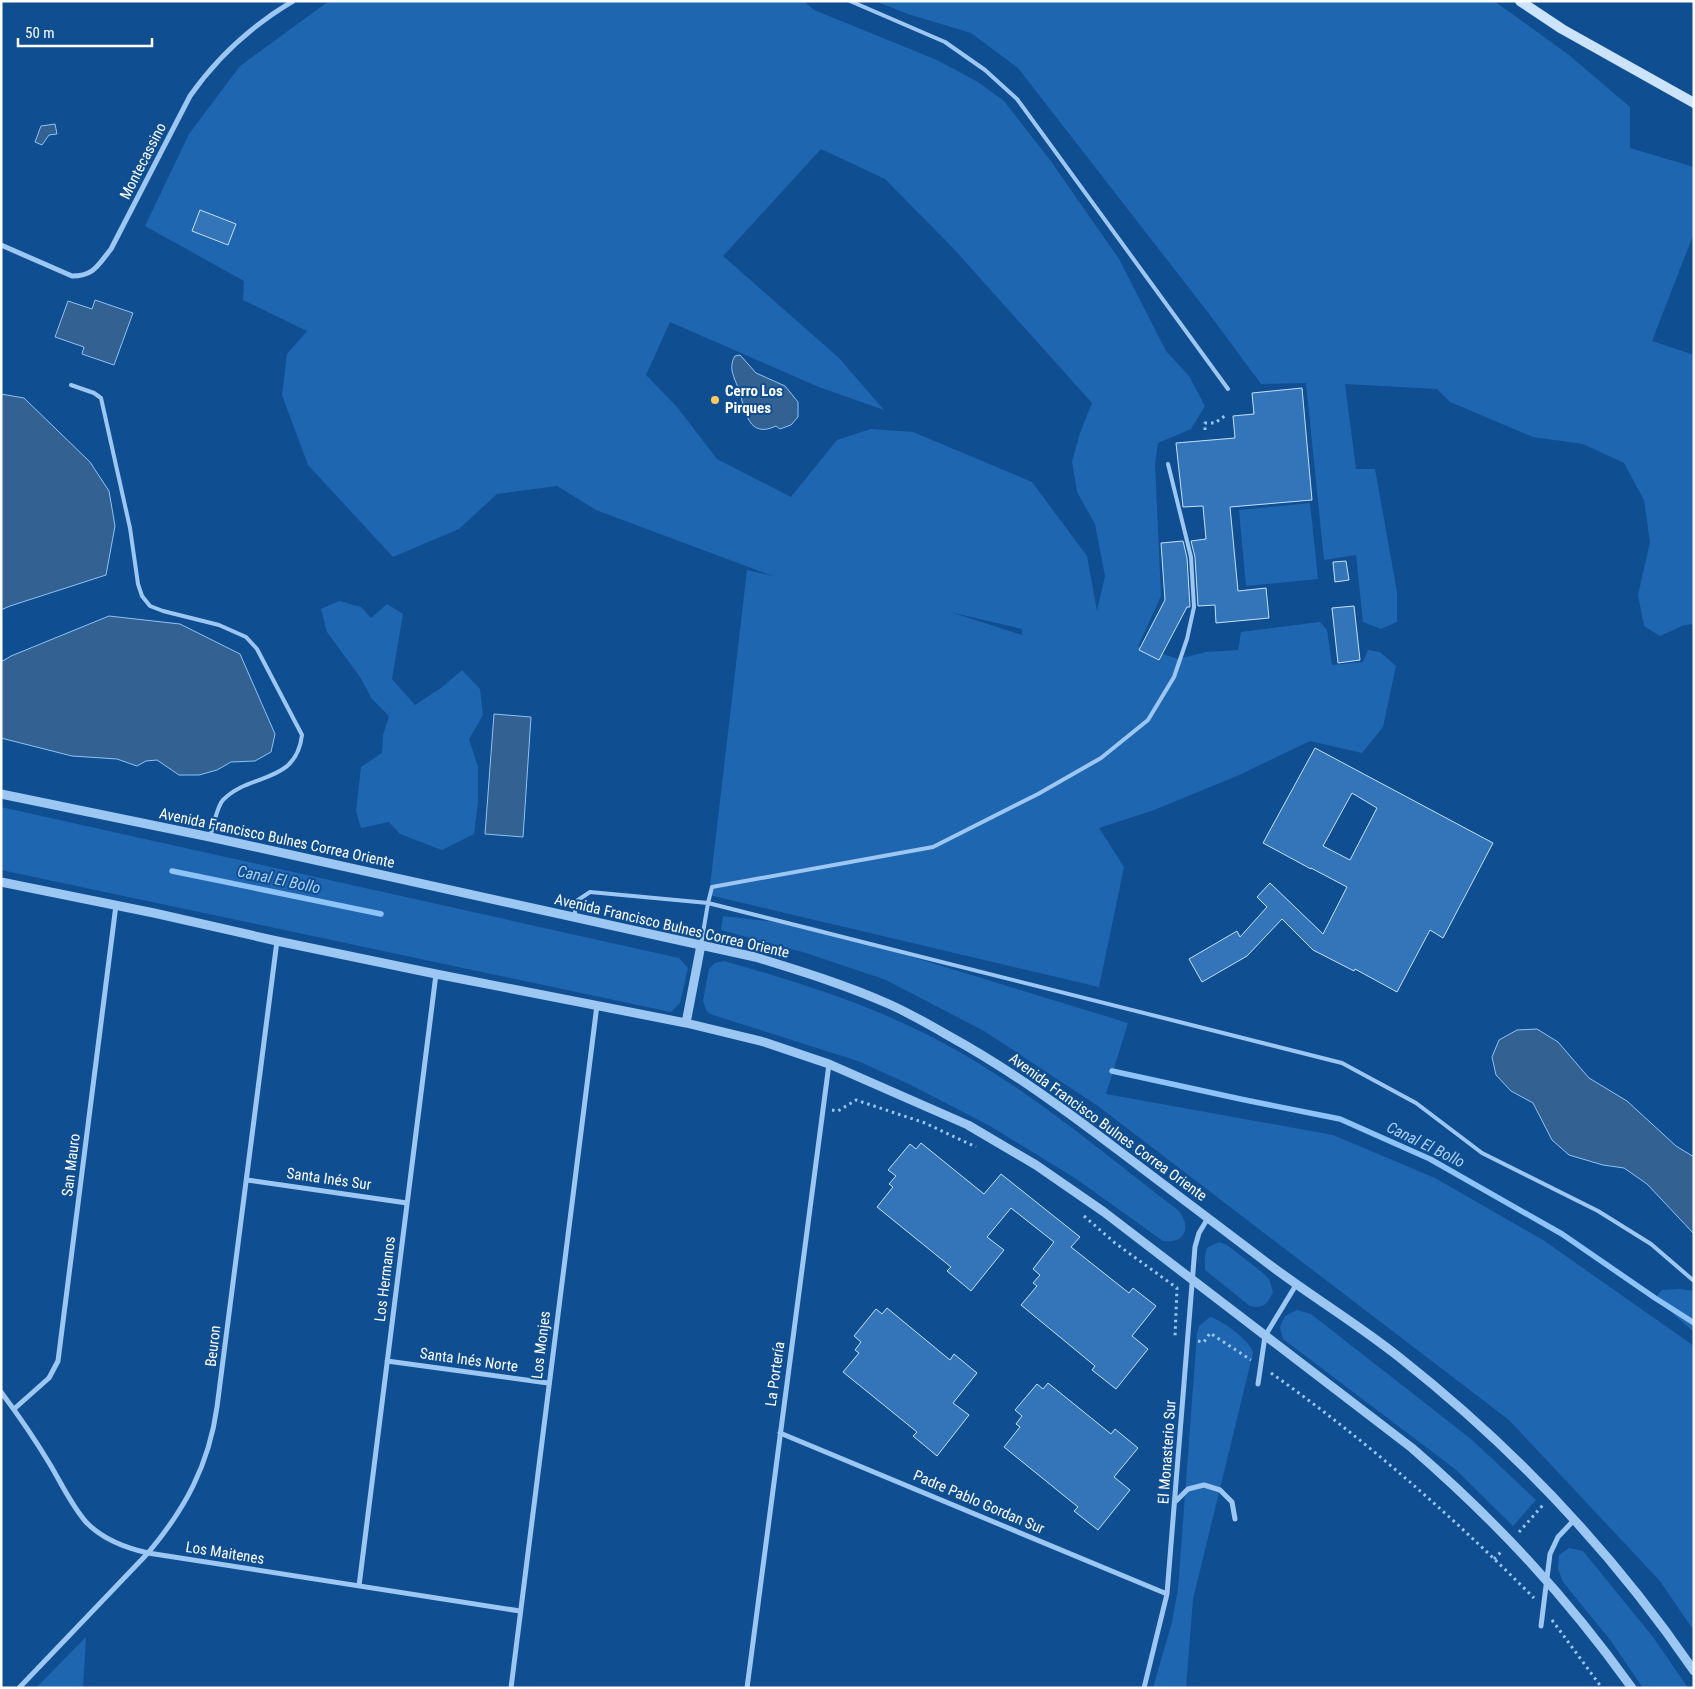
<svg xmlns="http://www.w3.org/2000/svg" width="1695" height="1689" font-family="'Roboto Condensed',sans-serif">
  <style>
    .green { fill: #1f66b0; fill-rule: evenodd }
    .water { fill: #336192; stroke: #8ec3f7 }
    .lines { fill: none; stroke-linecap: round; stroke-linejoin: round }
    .stream { stroke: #8ec3f7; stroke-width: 5.5 }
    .building { fill: #3475ba; stroke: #c4e1fd; fill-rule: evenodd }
    .path { stroke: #9dc7f3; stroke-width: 3; stroke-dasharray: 2.5 4; stroke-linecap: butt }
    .service { stroke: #9dc7f3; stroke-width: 4 }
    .minor { stroke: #9dc7f3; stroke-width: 5 }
    .tertiary { stroke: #9dc7f3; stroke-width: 9 }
    .secondary { stroke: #cce3fd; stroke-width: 10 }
    .poi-dot { fill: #ffca5f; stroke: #104e92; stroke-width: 2 }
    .labels { text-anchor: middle; stroke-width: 4; stroke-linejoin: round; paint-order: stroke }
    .street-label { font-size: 15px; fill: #fff; stroke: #104e92 }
    .poi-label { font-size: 15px; font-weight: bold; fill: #fff; stroke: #104e92; text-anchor: start }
    .water-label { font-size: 16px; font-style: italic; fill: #a9d1fa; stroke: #104e92 }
  </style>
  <rect width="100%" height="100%" fill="#104e92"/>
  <path class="green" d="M329 1H804L814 10 937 60 978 82 1004 101 1050 160 1119 259 1166 351 1189 376 1205 406 1191 429 1158 443 1155 464 1161 596 1138 646 1178 659 1206 652 1238 650 1241 632 1320 622 1327 630 1332 665 1363 662 1368 650 1380 652 1396 666 1383 727 1362 753 1310 741 1237 776 1154 810 1099 828 1124 867 1099 987 709 895 747 570 773 576 596 510 557 486 497 494 459 529 393 557 308 465 282 395 287 354 307 331 243 300 244 281 145 226 189 134 240 66ZM821 149 885 179 953 248 1092 403 1080 433 1072 462 1077 492 1095 524 1105 576 1097 611 1087 556 1032 482 913 432 871 429 837 440 791 497 717 459 677 407 646 375 670 322 819 387 884 410 839 358 723 256ZM950 612 1022 629V635Z
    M875 1H1494L1569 55 1630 107V148L1694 167V233L1652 341 1694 355V624L1684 625 1660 636 1644 626 1638 595 1650 542 1644 500 1624 463 1583 444 1533 437 1450 402 1437 389 1345 384 1356 469H1375L1397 592V622L1381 629 1363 622 1356 555 1324 560 1306 383 1261 384 1210 315 1018 68 971 33 908 14Z
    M1310 503 1318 579 1246 586 1239 510Z
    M339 601 361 607 371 618 387 604 403 614 392 679 415 705 441 688 462 670 480 689 483 715 469 739 478 767V802L474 834 442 850 400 834 389 822 361 828 356 811 361 767 382 753 383 735 389 716 372 699 360 677 327 632 321 609Z
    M1 807 679 958 688 968 680 1003 671 1012 1 870Z
    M723 916 811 926 1128 1023 1106 1094 1333 1135 1435 1178 1543 1240 1694 1346V1631L1660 1581 1509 1420 1098 1106 984 1031 886 980 806 953 721 930Z
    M724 961C794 981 859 1001 924 1033 1017 1079 1097 1148 1179 1211 1191 1227 1186 1244 1163 1241L1075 1178 990 1126 911 1085 858 1061 710 1014 706 1010 703 1001 709 969 715 963Z
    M1219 1242 1227 1245 1263 1273 1269 1279 1273 1292C1267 1304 1264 1309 1250 1306L1205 1270V1256L1207 1248Z
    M1680 1289 1694 1291V1332L1655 1298 1662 1290Z
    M1297 1310 1311 1314 1471 1439 1536 1500 1513 1526 1455 1469 1283 1339 1280 1327 1285 1316Z
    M1210 1317C1222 1320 1251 1341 1253 1353L1193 1599 1186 1688H1153L1172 1622 1178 1589 1197 1334 1199 1326Z
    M1569 1548 1583 1551 1653 1637 1688 1688H1643L1611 1641 1563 1582 1558 1569 1559 1555Z
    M86 1637 83 1688H37V1687Z"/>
  <path class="water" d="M55 124 57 134 49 135 42 145 35 142 41 126Z
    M95 300 133 313 114 365 82 354 84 347 55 337 68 301 92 309Z
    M740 355 756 373 785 386 798 402V417L791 425 780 429 776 426C749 439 745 412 740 393 736 380 727 369 735 356Z
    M1 394 24 398 90 462 109 491 115 526 106 575 10 606 1 610Z
    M109 616 180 624 240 654 275 734 271 752 255 761 231 762 217 770 199 775H179L157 760 146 761 137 766 117 759 72 756 1 738V662L11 656Z
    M494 714 531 717 523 837 485 834Z
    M1537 1029 1558 1042 1589 1078 1627 1101 1676 1146 1694 1157V1234L1647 1184 1624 1168 1603 1165 1569 1155 1552 1140 1533 1103 1511 1091 1496 1075 1492 1057 1499 1040 1517 1030Z"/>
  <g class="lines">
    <path class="stream" d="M172 871 381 914
      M1112 1071 1245 1100 1340 1119 1430 1159 1562 1234 1655 1298 1694 1323"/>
  </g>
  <path class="building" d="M200 210 236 224 228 245 192 231Z
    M1302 388 1312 500 1230 507 1238 591 1266 588 1269 618 1216 623 1215 605 1198 606 1195 557 1191 541 1206 539 1203 506 1183 507 1176 443 1235 438 1233 416 1254 414 1252 393Z
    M1183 541 1187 558 1190 607H1187L1159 660 1139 650 1165 600 1161 543Z
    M1346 561 1349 580 1335 582 1333 562Z
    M1354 606 1360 660 1338 663 1332 608Z
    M1315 748 1493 843 1443 938 1430 930 1397 992 1355 969 1354 971 1313 950 1282 919 1247 956 1202 982 1189 959 1237 931 1240 937 1267 907 1257 897 1270 883 1323 934 1347 887 1311 868V869L1263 843ZM1352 793 1377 808 1350 860 1323 846Z
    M921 1143 984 1194 1001 1174 1080 1237 1071 1247 1129 1293 1133 1288 1156 1306 1132 1336 1148 1349 1116 1389 1092 1370 1095 1366 1021 1305 1037 1286 1033 1283 1040 1275 1033 1269 1054 1242 1011 1208 987 1237 1004 1250 971 1291 947 1271 951 1267 877 1207 893 1187 889 1184 896 1176 888 1170 910 1144 916 1149Z
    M887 1308 950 1360 954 1354 977 1373 953 1403 969 1415 937 1456 913 1436 917 1432 843 1372 859 1353 855 1350 861 1342 854 1336 876 1309 882 1314Z
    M1048 1383 1111 1434 1115 1429 1138 1448 1114 1477 1130 1490 1098 1530 1074 1511 1078 1507 1004 1447 1020 1427 1016 1424 1022 1416 1015 1410 1037 1384 1043 1389Z"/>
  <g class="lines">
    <path class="path" d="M1205 430V423H1215L1226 415
      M832 1110 838 1111 856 1100 925 1123 976 1147
      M1084 1216 1115 1243 1177 1288 1175 1337 1177 1338
      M1198 1341 1204 1342 1210 1333 1251 1360
      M1271 1373C1366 1440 1452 1516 1534 1598
      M1519 1532 1543 1505
      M1494 1559 1503 1550
      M1552 1620 1602 1688"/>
    <path class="service" d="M850 1 945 42 985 70 1017 99 1228 389
      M71 385 94 393 101 398 130 528 138 584 142 596 150 606 163 611 219 625 246 637 257 649 302 735C296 785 250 772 223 800 217 806 213 828 210 837
      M574 916 578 900 590 892 708 903 712 887 933 847 1038 794 1101 758 1148 720 1174 677 1187 639 1194 607 1191 557 1168 464
      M701 945 708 903 1342 1063 1416 1103 1482 1153 1598 1211 1651 1244 1694 1281"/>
    <path class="minor" d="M1 245 72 276C94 276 98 265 111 249L190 96C218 56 251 26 293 1
      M247 1180 407 1203
      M387 1361 548 1383
      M1258 1384 1265 1336 1296 1285
      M1 1392C19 1416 36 1441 51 1466 62 1485 72 1506 86 1522 102 1539 126 1548 148 1553L520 1611
      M14 1409 49 1378 58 1361 116 905
      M780 1433 1167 1594
      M1176 1501 1188 1489 1204 1485 1220 1490 1232 1502 1235 1519
      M359 1586 436 974
      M1541 1626 1550 1554 1558 1537 1575 1519
      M19 1688 148 1553C185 1509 209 1465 217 1407L277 941
      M511 1688 597 1005
      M747 1688 829 1064
      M1144 1688 1167 1594 1195 1247 1199 1233 1208 1218"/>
    <path class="tertiary" d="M1 794 210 837 755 957C801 971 846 985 891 1005 911 1014 930 1025 949 1036 1009 1069 1064 1109 1118 1150 1166 1186 1214 1223 1262 1259 1306 1293 1355 1322 1399 1357 1513 1447 1612 1551 1694 1671
      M1 882 154 913 277 941 436 974 686 1023 764 1042 829 1064 968 1125 1036 1165 1104 1212 1412 1448C1497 1522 1566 1596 1632 1688
      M686 1023 701 945"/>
    <path class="secondary" d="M1520 1 1562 29 1694 103"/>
  </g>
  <circle class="poi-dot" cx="715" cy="400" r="5"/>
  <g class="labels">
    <g class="street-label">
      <text transform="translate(143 161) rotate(-63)" y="5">Montecassino</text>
      <text transform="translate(277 838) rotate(12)" y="5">Avenida Francisco Bulnes Correa Oriente</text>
      <text transform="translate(672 926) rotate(13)" y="5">Avenida Francisco Bulnes Correa Oriente</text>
      <text transform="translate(1108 1127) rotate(36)" y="5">Avenida Francisco Bulnes Correa Oriente</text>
      <text transform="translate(71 1165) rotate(-83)" y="5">San Mauro</text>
      <text transform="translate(329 1179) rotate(8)" y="5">Santa Inés Sur</text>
      <text transform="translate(385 1279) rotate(-83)" y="5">Los Hermanos</text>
      <text transform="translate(541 1345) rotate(-83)" y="5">Los Monjes</text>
      <text transform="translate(213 1346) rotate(-83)" y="5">Beuron</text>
      <text transform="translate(469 1360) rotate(8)" y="5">Santa Inés Norte</text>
      <text transform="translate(775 1374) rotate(-82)" y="5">La Portería</text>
      <text transform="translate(1167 1452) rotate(-86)" y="5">El Monasterio Sur</text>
      <text transform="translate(979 1502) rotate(23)" y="5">Padre Pablo Gordan Sur</text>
      <text transform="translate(225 1553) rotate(9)" y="5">Los Maitenes</text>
    </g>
    <g class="poi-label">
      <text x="725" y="396">Cerro Los<tspan x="725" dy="17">Pirques</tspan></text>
    </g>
    <g class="water-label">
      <text transform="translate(279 879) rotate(12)" y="6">Canal El Bollo</text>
      <text transform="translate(1426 1144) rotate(26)" y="6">Canal El Bollo</text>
    </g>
  </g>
  <rect width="1695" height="1689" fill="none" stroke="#ffffff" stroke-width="5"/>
  <path d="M18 38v8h134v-8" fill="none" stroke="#ffffff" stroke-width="2.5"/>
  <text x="25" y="38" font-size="15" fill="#ffffff" stroke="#104e92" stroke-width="4" paint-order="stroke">50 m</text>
</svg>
